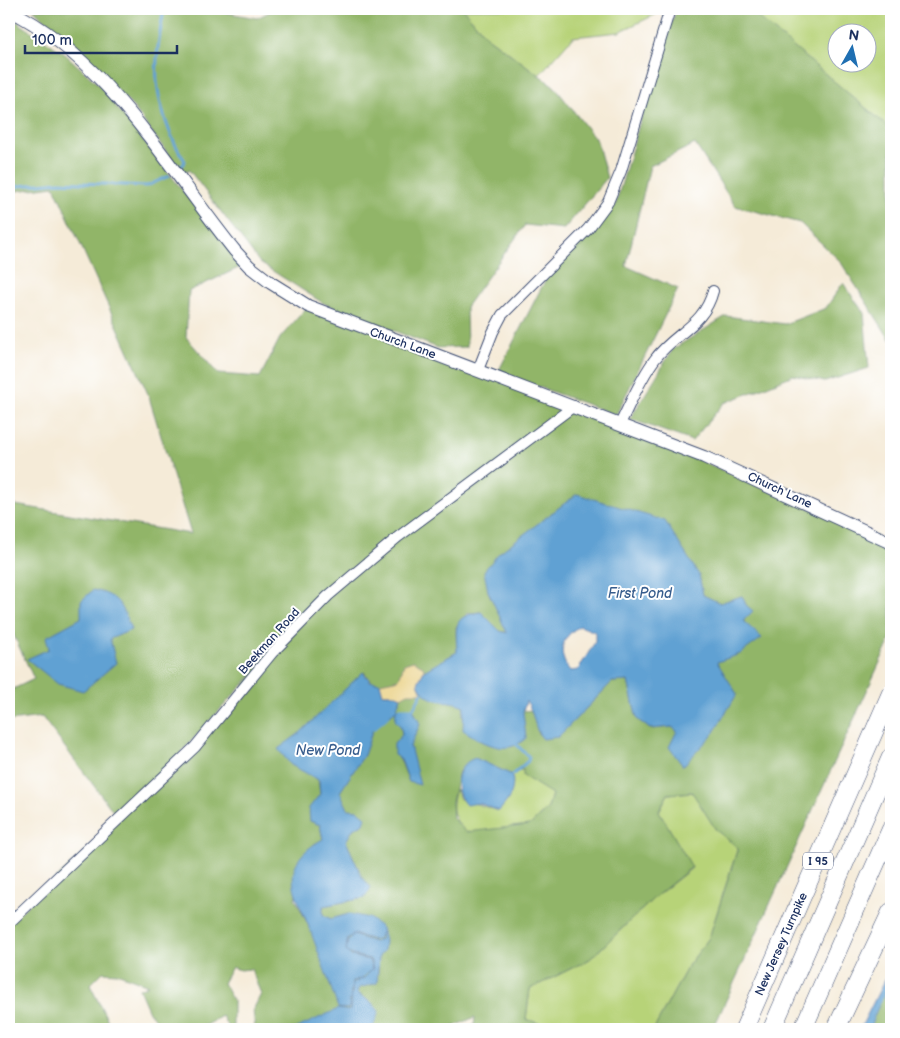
<svg xmlns="http://www.w3.org/2000/svg" width="900" height="1038" font-family="'Balsamiq Sans',sans-serif">
  <style>
    .green { fill: #b7d378; stroke: #69816b; fill-rule: evenodd }
    .forest { fill: #91b568; stroke: #567263; fill-rule: evenodd }
    .sand { fill: #eeda9e; stroke: #84847e }
    .water { fill: #61a1d3; stroke: #3e6898; fill-rule: evenodd }
    .lines { fill: none; stroke-linecap: round; stroke-linejoin: round }
    .stream { stroke: #61a1d3; stroke-width: 3 }
    .minor-casing { stroke: #3c4b70; stroke-width: 12 }
    .tertiary-casing { stroke: #3c4b70; stroke-width: 14 }
    .motorway-casing { stroke: #3c4b70; stroke-width: 19 }
    .minor { stroke: #fff; stroke-width: 10 }
    .tertiary { stroke: #fff; stroke-width: 12 }
    .motorway { stroke: #fff; stroke-width: 18 }
    .labels { text-anchor: middle; stroke-width: 4; stroke-linejoin: round; paint-order: stroke }
    .shield { fill: #fff; stroke: #5f6d8e; stroke-width: 1 }
    .shield-label { font-size: 11px; font-weight: bold; fill: #1b2f5e }
    .street-label { font-size: 12px; fill: #1b2f5e; stroke: #fff }
    .water-label { font-size: 14px; font-style: italic; fill: #375d8d; stroke: #fff }
  </style>
  <rect width="100%" height="100%" fill="#fff"/>
  <filter id="ink" filterUnits="userSpaceOnUse"><feTurbulence type="fractalNoise" baseFrequency=".02" numOctaves="2"/><feDisplacementMap in="SourceGraphic" scale="10" xChannelSelector="R" yChannelSelector="G"/><feConvolveMatrix kernelMatrix="1 2 1 2 8 2 1 2 1" color-interpolation-filters="sRGB"/></filter>
  <filter id="wash" filterUnits="userSpaceOnUse"><feTurbulence type="fractalNoise" baseFrequency=".0096" numOctaves="4" result="noise"/><feDisplacementMap in="SourceGraphic" scale="20" xChannelSelector="R" yChannelSelector="G"/><feGaussianBlur stdDeviation="1.12" result="paint"/><feColorMatrix in="noise" values="0 0 0 0 0 0 0 0 0 0 0 0 0 0 0 0 0 1.4 0 .05"/><feComposite in="paint" operator="in"/></filter>
  <g filter="url(#wash)">
    <rect width="100%" height="100%" fill="#f5ebd8"/>
    <path class="green" d="M463 9H659L657 14 619 32 573 37 539 75 486 36Z
      M748 9H891V129L754 16ZM838 32H868V62H838Z
      M523 769 552 794 548 808 530 825 466 833C452 817 450 810 456 789L460 799 499 811C509 799 515 791 512 775Z
      M693 792 716 830 738 847 709 938 688 966 654 1029H556L526 1019 530 989 590 959 654 898 692 868 659 811 668 794Z"/>
    <path class="forest" d="M33 9 138 11 206 9 257 18 275 9H463L486 36 554 86 597 141 607 178 564 229 525 225 466 307 467 347 438 348 323 303 260 263 189 170 183 174 134 108 79 51Z
      M677 9H748L891 129V341L840 261 800 223 735 206 695 144 650 166 626 266 678 289 616 415 498 372 551 269 615 206 662 47Z
      M10 17 65 54 98 84 243 266 189 291 186 337 218 374 260 377 280 338 308 306 574 406 891 543V638L713 1029H654L688 966 709 938 738 848 716 830 692 792 668 794 659 811 692 867 654 898 590 959 530 989 526 1019 556 1029H470L474 1026 475 1017 448 1029H370L374 1025 371 1002 357 994 359 988 377 983 379 956 384 950 382 930 381 939 374 942 353 936 352 955 370 959 373 969 364 978 353 983 351 1011 295 1029H255L253 1010 261 994 251 969 240 970 232 967 223 983 233 1001V1029H229L222 1016 202 1027 187 1025 185 1029H163L149 1012 139 989 148 985 117 973 103 972 90 985 112 1029H9V923L119 819 42 717 9 721V691L34 679 9 625V504L191 534 148 394 54 186 9 192ZM577 495 699 575 703 595 720 603 742 596 746 605 740 654 716 662 677 731 672 727 650 729 637 719 628 681 612 682 558 737 538 734 533 710 462 717 464 706 455 702 424 671 457 652 456 627 468 613 481 612 500 631 508 633 488 591 499 553ZM263 663 195 747 127 811ZM364 672 396 709 373 729 364 755 339 793 348 809 357 810 364 823 353 829 346 841 362 877 364 898 323 906V915L331 919 349 914 374 940 352 934 347 940 345 951 351 956 369 960 363 977 352 981 349 1009 295 898 314 844 323 840 320 825 310 821 320 794 318 780 279 749 300 733ZM420 724 410 746 409 782 394 744 402 735 401 727ZM475 758 512 775 523 769V776L552 794 548 808 530 825 466 832 453 818 452 802 459 771Z
      M843 283 864 313 869 368 825 382 793 375 755 391 724 403 692 441 630 419 673 349 726 316 785 324 826 308Z
      M891 973V1029H866Z"/>
    <path class="sand" d="M413 661 423 666 424 671 418 683 422 693H408L401 697 394 694H383L380 691V683L399 679 404 664Z"/>
    <path class="water" d="M577 494 665 521 699 575 703 595 720 603 742 596 746 605 753 611 743 621 762 638 740 654 717 662 737 694 713 734 683 766 669 747 677 731 672 727 650 729 637 719 628 681 612 682 558 737 543 739C533 729 535 712 526 701L523 712 526 738C506 758 482 742 463 730L464 706C445 697 428 707 418 683L424 671 457 652C456 627 452 616 481 612L500 631 507 633 488 591 484 571 499 553ZM580 626 595 632V642L578 670 570 671C556 653 562 636 580 626Z
      M93 590C120 596 122 605 131 630L110 639 116 663 83 691 58 684 27 659 49 649 46 637 81 618V601Z
      M363 672 370 681 380 683 383 694H394L401 697 396 709H413L420 724 410 746 420 785 409 782 401 759 394 755V744L402 735 401 727 395 720 396 710 373 729 364 755 340 792 348 809 357 810 366 817 364 823 353 829 346 841 362 877 371 888 364 898 323 906V915L331 919 349 914 369 918 382 928 385 941 384 950 379 956 377 983 359 988 357 993 371 1002 379 1011 374 1025 370 1029H295L338 1009 350 1011 353 983 364 978 373 969 370 959 352 955 346 951 348 941 353 935 374 942 381 939 382 930 379 938 374 940 353 934 347 940 346 951 351 956 369 960 372 969 363 977 352 982 349 1009 338 1008C330 984 321 960 312 935 298 896 273 867 323 839L320 825 310 821 309 808 320 794 319 780 291 765 278 749 300 733Z
      M475 758 512 775C515 791 509 800 499 811L479 803 466 805C452 790 455 765 475 758Z
      M891 967C891 990 875 1007 870 1029H860Z"/>
    <g class="lines">
      <path class="stream" d="M164 9C160 32 155 58 157 82 160 108 170 139 185 161L181 167
        M9 187 59 182 147 186 169 176
        M399 709H413L422 693
        M373 729 388 716
        M512 775 528 761 529 757 516 744"/>
    </g>
  </g>
  <g filter="url(#ink)">
    <g class="lines">
      <defs>
        <path id="minor" d="M478 370 493 332 502 315 588 229 608 202 621 171 670 9
          M620 424C631 402 640 379 655 359 675 332 704 326 713 291
          M9 923 195 747 272 653 328 596 398 537 574 406"/>
        <path id="tertiary" d="M9 10C107 58 168 168 235 251L249 266 271 283 308 306 704 457 891 543"/>
        <path id="motorway" d="M744 1029 891 693
          M772 1029 891 757
          M803 1029 891 829
          M836 1029 891 912"/>
      </defs>
      <use href="#minor" class="minor-casing"/>
      <use href="#tertiary" class="tertiary-casing"/>
      <use href="#motorway" class="motorway-casing"/>
      <use href="#minor" class="minor"/>
      <use href="#tertiary" class="tertiary"/>
      <use href="#motorway" class="motorway"/>
    </g>
  </g>
  <g class="labels">
    <rect class="shield" x="803" y="852.5" width="30" height="17" rx="4"/>
    <g class="shield-label">
      <text x="818" y="865">I 95</text>
    </g>
    <g class="street-label">
      <text transform="translate(403 343) rotate(20)" y="4">Church Lane</text>
      <text transform="translate(780 490) rotate(25)" y="4">Church Lane</text>
      <text transform="translate(269 641) rotate(-48)" y="4">Beekman Road</text>
      <text transform="translate(781 944) rotate(-66)" y="4">New Jersey Turnpike</text>
    </g>
    <g class="water-label">
      <text x="640" y="598">First Pond</text>
      <text x="328" y="755">New Pond</text>
    </g>
  </g>
  <rect width="900" height="1038" fill="none" stroke="#fff" stroke-width="30"/>
  <g transform="translate(852 48) rotate(8)"><circle r="24" fill="#ffffff" stroke="#a4acbf"/>
  <path d="M0-4L9 19L0 12L-9 19Z" fill="#1f6fb2"/>
  <text y="-8" font-size="14" font-weight="bold" text-anchor="middle" fill="#1b2f5e">N</text>
  </g>
  <path d="M25 45v8h152v-8" fill="none" stroke="#1b2f5e" stroke-width="2.5"/>
  <text x="32" y="45" font-size="15" fill="#1b2f5e" stroke="#ffffff" stroke-width="4" paint-order="stroke">100 m</text>
</svg>
